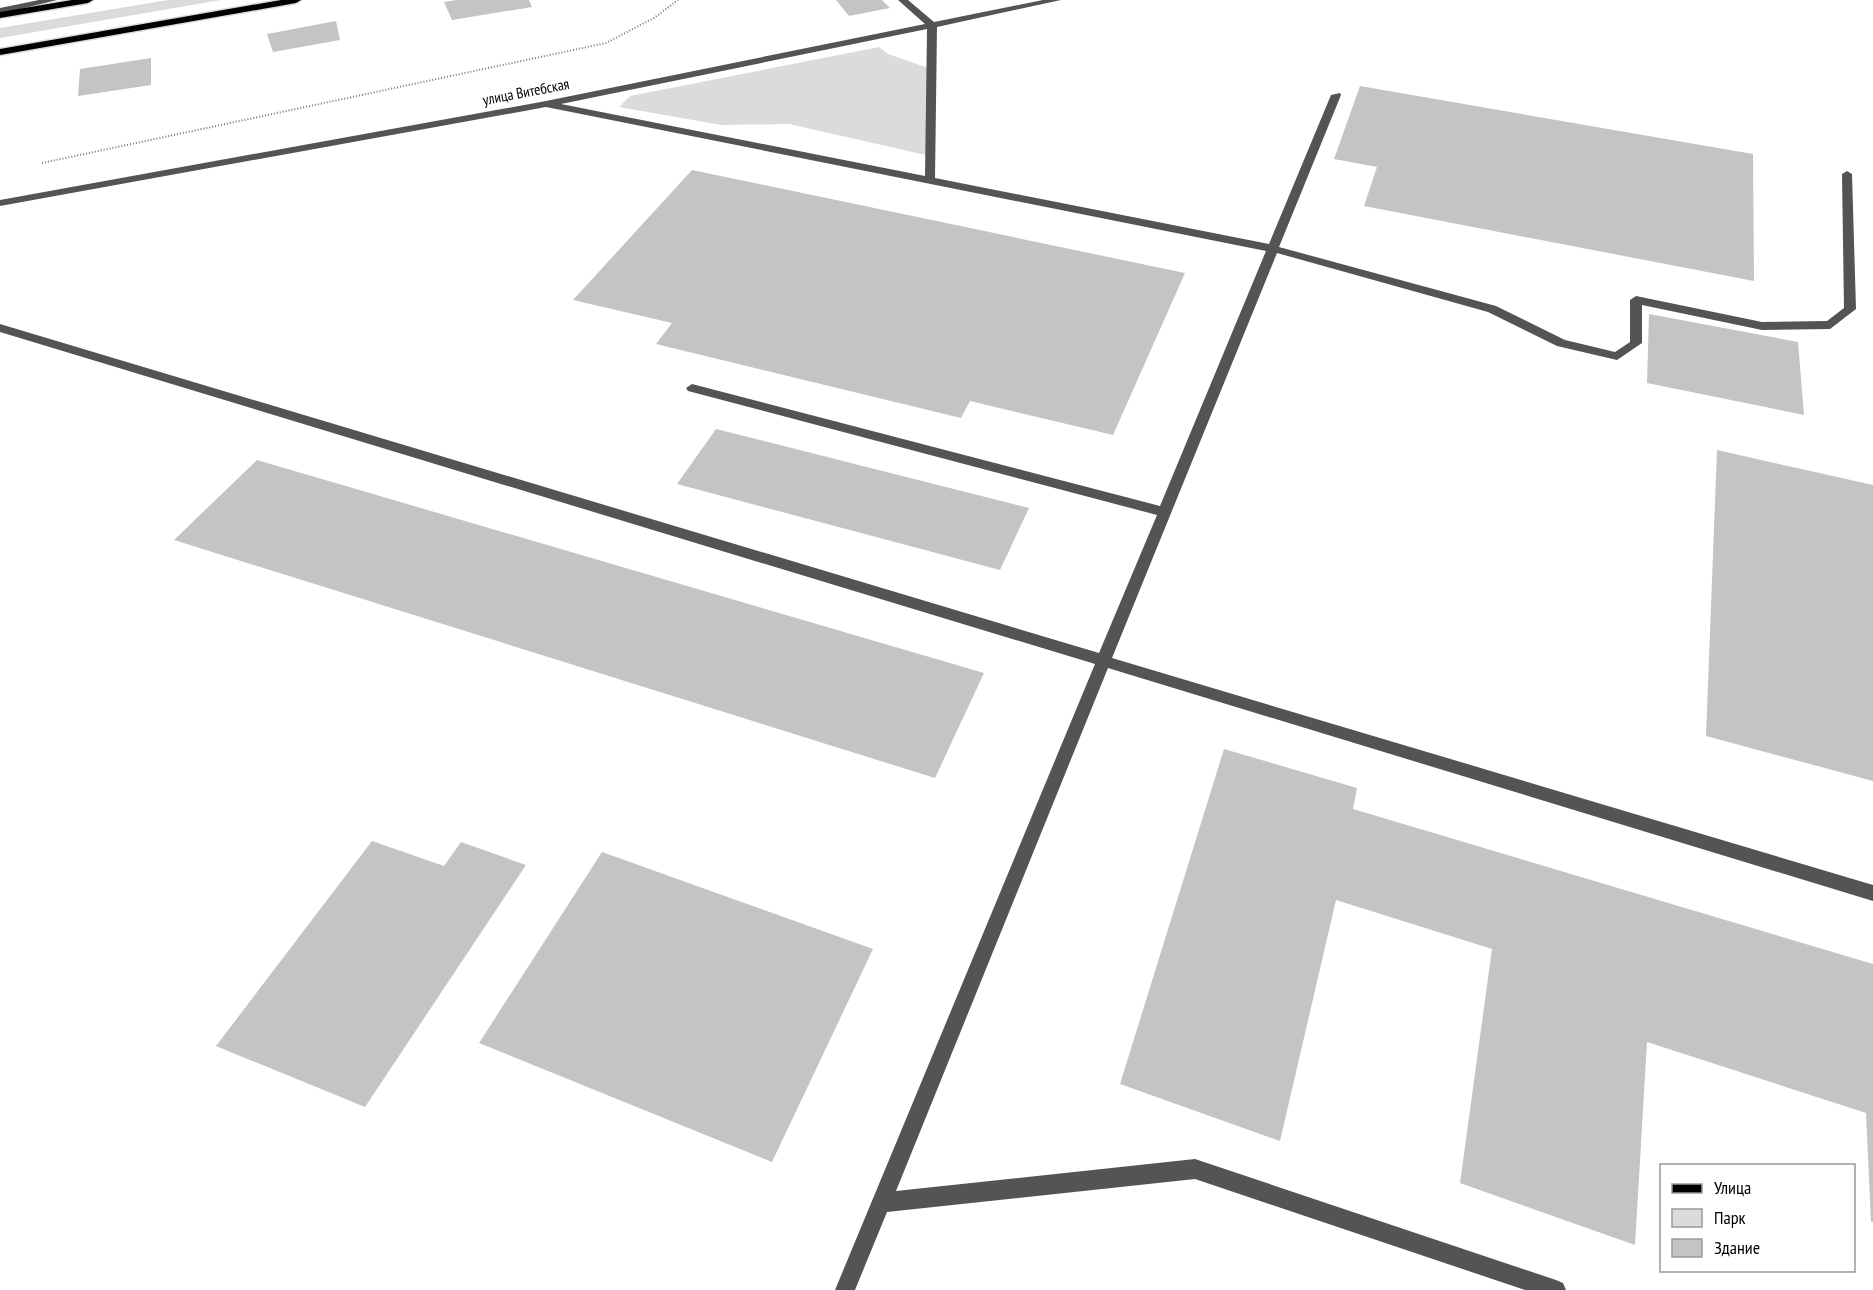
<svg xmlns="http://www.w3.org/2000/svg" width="1873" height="1290" font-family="'PT Sans Narrow',sans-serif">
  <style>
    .green { fill: #dbdbdb }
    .building { fill: #c4c4c4 }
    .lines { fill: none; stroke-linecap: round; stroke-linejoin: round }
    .major-casing { stroke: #dbdbdb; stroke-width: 3 }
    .path { stroke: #767676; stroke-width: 2; stroke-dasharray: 1 2; stroke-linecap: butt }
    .minor { fill: #545454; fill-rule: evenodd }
    .major { fill: #000; fill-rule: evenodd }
    .labels { text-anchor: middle; stroke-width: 4.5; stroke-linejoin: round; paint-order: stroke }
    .far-street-label { font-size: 15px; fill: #000; stroke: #fff }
  </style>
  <rect width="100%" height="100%" fill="#fff"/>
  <path class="green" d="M168 0H221L0 38V28Z
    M879 47 888 54 931 69 930 156 789 124 721 125 619 107 630 96Z"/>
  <path class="building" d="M456 0H529L532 7 452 20 444 2Z
    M836 0H882L890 8 849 16Z
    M336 21 340 40 273 52 267 34Z
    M151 58V85L78 96 80 69Z
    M1360 86 1753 154 1754 281 1364 206 1377 167 1334 159Z
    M692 170 1185 273 1113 435 970 401 961 418 656 344 672 323 573 300Z
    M1649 314 1798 342 1804 415 1647 383Z
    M716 429 1029 508 1000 570 677 484Z
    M1717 450 1873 485V781L1706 736Z
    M257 460 984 673 935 778 174 540Z
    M1224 749 1357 788 1353 809 1873 964V1222H1871L1866 1113 1647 1042 1635 1245 1460 1183 1492 949 1336 900 1280 1141 1120 1084Z
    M372 841 444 866 461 842 526 865 365 1107 216 1046Z
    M602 852 873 949 772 1162 479 1043Z"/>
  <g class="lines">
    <defs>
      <path id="major" d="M72 0H93L88 3 0 18V12Z
        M281 0H301L296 3 0 55V49Z"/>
    </defs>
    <use href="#major" class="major-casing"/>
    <path class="path" d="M42 163 606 43 654 18 678 0"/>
    <path class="minor" d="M39 0H57L0 14V8Z
      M898 0H908L934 22 1043 0H1061L937 27 935 178 1269 244 1331 95 1340 93 1341 95 1279 247 1496 306 1565 340 1615 352 1630 342V300L1636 296 1762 322 1827 321 1844 308 1842 174 1847 171 1852 174 1856 309 1830 329 1762 330 1642 305V343L1617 360 1557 346 1488 312 1277 253 1112 658 1873 885V901L1108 668 896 1191 1195 1159 1556 1280 1563 1283 1566 1290H1525L1195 1179 887 1212 855 1290H835L1095 664 0 332V324L1099 653 1157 515 688 391 686 388 692 384 1160 506 1266 251 546 107 0 206V200L546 101 925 24ZM927 29 925 176 561 104Z"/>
    <use href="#major" class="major"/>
  </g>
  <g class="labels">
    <g class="far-street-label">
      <text transform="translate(526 92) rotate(-11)" y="5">улица Витебская</text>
    </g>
  </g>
  <rect x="1660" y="1164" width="195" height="108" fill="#ffffff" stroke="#999999" stroke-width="1.5"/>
  <rect x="1672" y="1184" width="30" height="9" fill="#000000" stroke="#999999" stroke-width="1.5"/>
  <text x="1714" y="1194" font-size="18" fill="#000000">Улица</text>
  <rect x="1672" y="1209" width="30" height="18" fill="#dbdbdb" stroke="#999999" stroke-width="1.5"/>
  <text x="1714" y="1224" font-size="18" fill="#000000">Парк</text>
  <rect x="1672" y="1239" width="30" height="18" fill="#c4c4c4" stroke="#999999" stroke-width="1.5"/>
  <text x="1714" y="1254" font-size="18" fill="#000000">Здание</text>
</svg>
